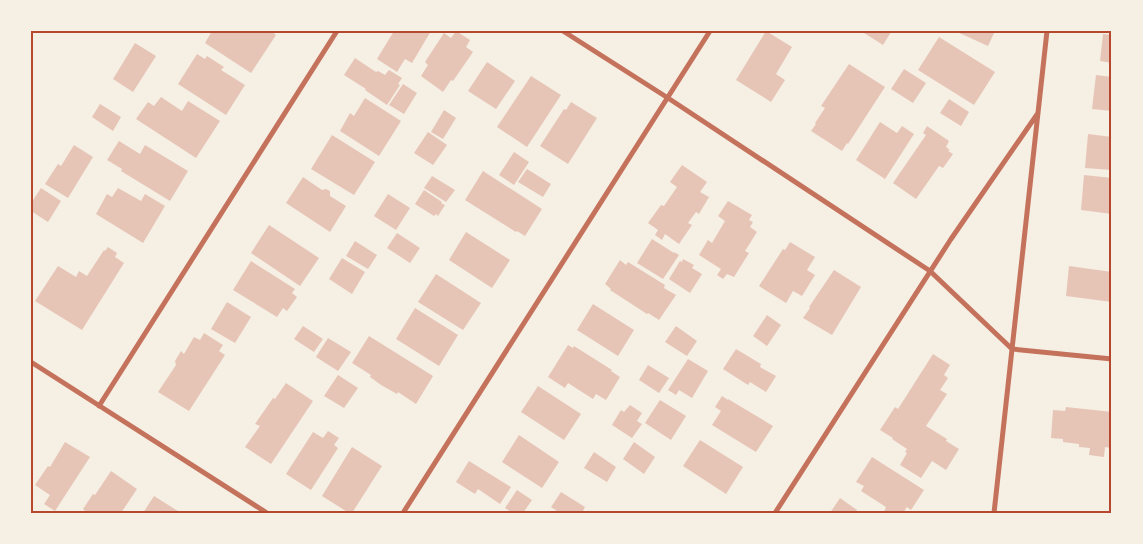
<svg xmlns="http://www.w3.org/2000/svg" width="1143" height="544" font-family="Overpass,sans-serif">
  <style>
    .building { fill: #e6c5b7 }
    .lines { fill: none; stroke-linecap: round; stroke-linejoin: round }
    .minor { stroke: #c5725c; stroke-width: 5 }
    .neatline { fill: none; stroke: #b5482f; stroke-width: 2 }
  </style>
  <rect width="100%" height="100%" fill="#f6efe4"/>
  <path class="building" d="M212 31H271L276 35 251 73 205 43Z
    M394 31H431L412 63 405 59 397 72 377 59Z
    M456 31 470 40 466 47 473 52 453 81 451 80 443 92 421 76 428 65 425 62 444 33 451 38Z
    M766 31 792 47 776 74 785 80 771 102 736 80Z
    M861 31H890L891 32 883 45Z
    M955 31H995L988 46Z
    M1103 34 1112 35V63L1100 61Z
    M939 37 995 72 974 105 918 70Z
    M135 43 156 56 133 92 113 79Z
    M197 54 205 59 207 56 224 67 221 70 245 85 226 115 178 84Z
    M355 58 376 72 378 71 385 75 389 70 402 78 398 84 400 85 387 105 365 90 366 89 344 75Z
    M487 62 515 81 496 109 468 91Z
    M849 64 885 87 848 144 847 143 842 151 811 131 816 124 815 123 825 108 821 106Z
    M904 69 926 83 913 103 891 89Z
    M1096 75 1112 77V111L1092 109Z
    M531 76 561 95 527 147 497 127Z
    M403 84 417 93 404 114 389 105Z
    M161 97 182 111 188 101 220 121 196 158 136 119 148 102 154 106Z
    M365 98 401 121 379 156 340 131 350 113 354 116Z
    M949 99 969 112 961 126 940 113Z
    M571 102 597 118 568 164 540 146 564 109 566 110Z
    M100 104 121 117 113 131 92 117Z
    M444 110 456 118 443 139 431 132Z
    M880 122 897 133 902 126 914 134 885 179 856 160Z
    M927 126 949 141 946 147 950 150 948 151 953 154 943 168 939 166 916 199 893 183 926 135 923 133Z
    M428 132 447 145 433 165 414 153Z
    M1088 134 1112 137V170L1085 168Z
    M332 135 375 162 354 195 311 169Z
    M119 141 140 154 145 145 188 171 170 201 121 171 122 169 107 160Z
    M74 145 93 157 68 198 45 184 58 164 61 166Z
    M514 152 529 162 514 185 499 175Z
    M682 165 707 182 700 192 709 197 699 214 696 212 688 223 692 225 679 244 665 234 662 240 655 235 658 230 648 223 661 205 664 206 677 187 670 182Z
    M527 169 551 184 543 197 518 182Z
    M483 171 542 209 525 236 517 231 516 232 465 200Z
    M1084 175 1112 178V214L1081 210Z
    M432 176 455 190 446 202 424 188Z
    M303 177 322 190 326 189 330 191V196L346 206 330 232 286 203Z
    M41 188 61 201 48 222 31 211V203Z
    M118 188 141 201 145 194 165 206 143 243 96 214 107 194 112 197Z
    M424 190 442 202 441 203 445 205 438 216 436 214 434 216 415 204Z
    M388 194 410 208 396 230 374 216Z
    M728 201 752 215 749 220 753 222 750 227 757 232 745 251 749 253 734 277 727 274 723 279 717 275 721 269 699 255 708 240 712 243 725 221 718 216Z
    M269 225 319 258 300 286 251 253Z
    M466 232 510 260 492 288 449 260Z
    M397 233 420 248 410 263 387 248Z
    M652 239 674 253V252L679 255 663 279 637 263Z
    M355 241 377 255 368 269 346 256Z
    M790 242 815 257 807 270 815 275 802 296 793 291 786 303 759 286 783 249 785 250Z
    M108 247 117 253 115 257 124 263 82 330 35 301 58 266 76 277 79 271 87 276 104 250 105 251Z
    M342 258 365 272 352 294 329 279Z
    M683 259 694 265 692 268 702 274 690 293 669 279 680 261 682 262Z
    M620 260 626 265 628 262 665 285 664 288 676 295 659 320 648 313 647 314 610 290 611 289 605 284Z
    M251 261 295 289 292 293 297 297 287 311 283 308 277 317 233 290Z
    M1069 266 1112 272V302L1066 296Z
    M834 270 861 287 832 335 803 318 810 308 809 307Z
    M436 274 481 303 463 330 418 302Z
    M227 302 251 317 235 343 211 329Z
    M593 304 634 330 618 356 577 330Z
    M415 308 458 335 439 366 396 339Z
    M767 315 781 325 767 346 753 336Z
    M303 326 323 339 314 352 294 339Z
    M676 326 697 341 687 356 665 342Z
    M204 333 223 345 219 351 225 355 189 411 158 392 176 365 175 361 181 351 184 354 194 337 200 340Z
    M369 336 433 376 416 404 398 392 397 394 381 385 370 377 371 375 352 363Z
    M328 338 351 352 338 371 316 357Z
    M568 345 573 348 574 346 612 370 611 371 620 377 606 400 596 394 593 399 568 383 565 388 548 377Z
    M736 349 761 364 760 367 776 376 766 392 750 382 748 385 723 369Z
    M933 354 950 365 944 375 948 378 940 390 947 394 926 426 947 439 946 441 959 449 946 470 932 461 921 478 900 465 907 453 905 452 907 449 892 439 893 438 880 430 895 407 898 409Z
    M688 359 708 371 692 398 679 390 676 395 668 390Z
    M648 365 669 378 659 393 639 380Z
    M338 375 358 388 344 408 324 396Z
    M286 383 313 401 271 464 245 447 260 426 255 424 273 398 275 399Z
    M538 386 581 414 564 440 521 412Z
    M722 396 728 400V399L773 426 756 452 712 425 721 411 715 407Z
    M660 400 686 416 671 440 645 423Z
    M630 405 642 413 637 421 642 424 632 438 612 425 621 410 624 412Z
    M1066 407 1112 412 1111 448 1105 447 1104 457 1089 455 1090 448 1079 447V444L1063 442V439L1051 438 1053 410 1065 411Z
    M328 431 339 438 334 445 338 448 311 490 286 474 313 432 323 438Z
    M519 435 559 462 542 488 502 462Z
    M700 440 743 467 726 494 683 466Z
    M65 442 90 457 55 511 44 504 50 495 35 485 48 466 50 467Z
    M634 442 655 457 644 474 623 459Z
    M352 447 382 466 352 513H349L322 496Z
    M594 452 616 467 607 482 584 468Z
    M872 457 924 490 911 510 907 507 903 513H886L884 512 886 507 861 491 864 486 856 482Z
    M469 461 511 487 500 504 478 489 475 494 456 482Z
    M111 471 137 489 121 513H83L85 511 83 509 93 494 95 495Z
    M517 490 532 500 523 513H513L505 508Z
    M561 492 585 507 582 513H560L551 507Z
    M154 496 181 513H143Z
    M840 498 857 510 855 513H830Z"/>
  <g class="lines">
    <path class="minor" d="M563 31 668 98 930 271 1012 349 1112 359
      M31 362 267 513
      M99 406 337 31
      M403 513 710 31
      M775 513 951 239 1038 113
      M994 513 1047 31"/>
  </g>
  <rect width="1143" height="544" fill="none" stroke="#f6efe4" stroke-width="65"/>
  <rect x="32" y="32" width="1078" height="480" class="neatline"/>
</svg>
